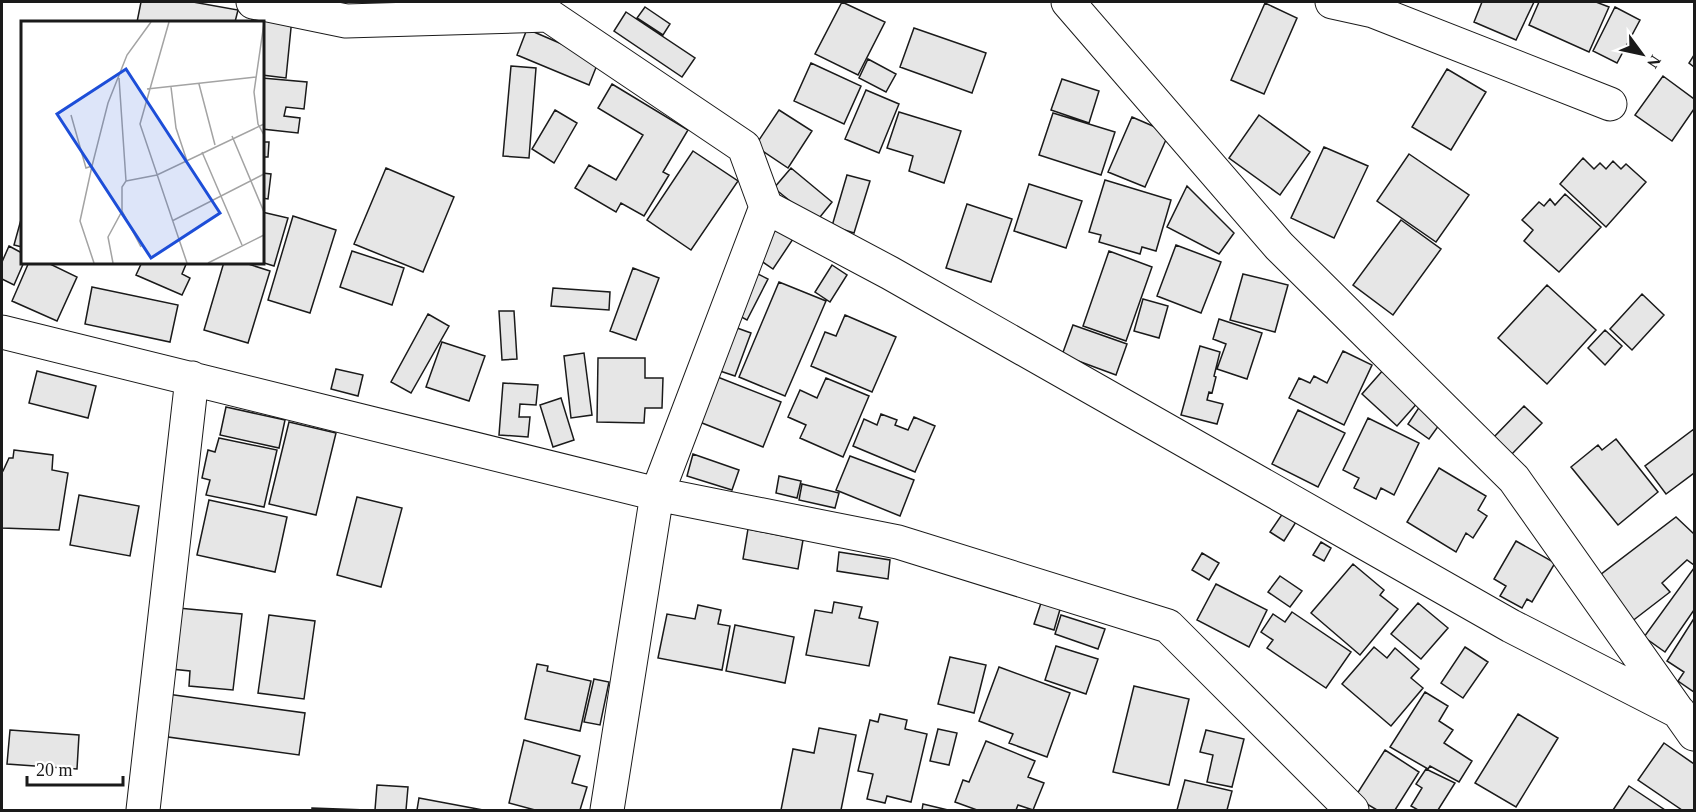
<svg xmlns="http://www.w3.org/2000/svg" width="1696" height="812" font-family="'Times New Roman',serif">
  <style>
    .building { fill: #e6e6e6; stroke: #1a1a1a; stroke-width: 1.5 }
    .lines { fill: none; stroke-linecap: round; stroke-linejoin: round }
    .minor-casing { stroke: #1a1a1a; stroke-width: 35 }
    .minor { stroke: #fff; stroke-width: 33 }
    .inset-road { fill: none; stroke: #a3a3a3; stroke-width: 1.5 }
    .view { fill: #1d4ed8; fill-opacity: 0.15; stroke: #1d4ed8; stroke-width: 3 }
    .inset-edge { fill: none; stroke: #1a1a1a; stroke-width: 3 }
  </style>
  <rect width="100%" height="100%" fill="#fff"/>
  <path class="building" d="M141 2H193L238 10 235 22H137Z
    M344 2H385V7H344Z
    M390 2H439V7H390Z
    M842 2 885 22 858 75 815 54Z
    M1482 2H1534L1516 40 1474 22Z
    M1539 2H1596L1609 7 1589 52 1529 25Z
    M1265 3 1297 18 1264 94 1231 80Z
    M645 7 670 24 663 35 637 18Z
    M1615 7 1640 20 1617 63 1593 51Z
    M626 12 695 58 682 77 614 31Z
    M252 15 292 18 286 78 262 75V22H252Z
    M914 28 986 53 972 93 900 67Z
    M527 29 599 60 589 85 517 55Z
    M1694 55V67L1689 63Z
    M868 59 896 74 886 92 859 78Z
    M811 63 861 86 844 124 794 101Z
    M511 66 536 68 529 158 503 156Z
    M1447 69 1486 92 1451 150 1412 127Z
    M1663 76 1694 99V109L1672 141 1635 115Z
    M262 78 307 82 304 109 286 107 284 116 300 118 298 133 262 129Z
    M1062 79 1099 91 1089 123 1051 110Z
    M612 84 688 130 663 172 669 175 644 216 621 203 616 212 575 188 589 165 616 180 643 135 598 108Z
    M866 90 899 104 879 153 845 139Z
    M555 110 577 123 554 163 532 149Z
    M779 110 812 131 788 168 755 146Z
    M899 112 961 131 944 183 909 171 913 156 887 148Z
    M1053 113 1115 132 1101 175 1039 155Z
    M1259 115 1310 152 1280 195 1229 158Z
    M1132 117 1169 133 1145 187 1108 172Z
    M262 142H269L268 157H262Z
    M1324 147 1368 166 1334 238 1291 218Z
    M693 151 738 181 691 250 647 220Z
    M1409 154 1469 195 1436 242 1377 201Z
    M1583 158 1594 169 1600 163 1606 169 1613 161 1621 169 1626 164 1646 182 1606 227 1560 184Z
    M386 168 454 197 423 272 354 244Z
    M791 168 832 202 816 222 774 188Z
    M262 173 271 174 268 199 262 198Z
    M847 175 870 181 854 233 832 226Z
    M1105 180 1171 200 1156 251 1142 247 1140 254 1099 242 1101 235 1089 232Z
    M1029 184 1082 201 1066 248 1014 231Z
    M1187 186 1234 233 1219 254 1167 227Z
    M1565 194 1601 227 1559 272 1524 241 1533 230 1522 220 1539 202 1544 206 1550 199 1555 205Z
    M967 204 1012 219 991 282 946 268Z
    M262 212 288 218 274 266 261 262H262Z
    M22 216V247L14 245Z
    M293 216 336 230 310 313 268 300Z
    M778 220 797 233 773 269 754 256Z
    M1401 220 1441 249 1393 315 1353 285Z
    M1176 245 1221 262 1201 313 1157 296Z
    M9 246 22 253V262H24L14 285 2 279V262Z
    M352 251 404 268 392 305 340 287Z
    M1109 251 1152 267 1126 341 1083 326Z
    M29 262H46L77 277 57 321 12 301Z
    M142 262H187L182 274 190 278 182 295 136 275Z
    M224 262H242L270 271 248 343 204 330Z
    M832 265 847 275 830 302 815 292Z
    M633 268 659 278 636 340 610 331Z
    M752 271 768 279 747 320 730 311Z
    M1243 274 1288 285 1275 332 1230 320Z
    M779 282 826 301 785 396 739 377Z
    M1547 285 1596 330 1547 384 1498 338Z
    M92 287 178 305 170 342 85 324Z
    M553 288 610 292 609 310 551 306Z
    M1642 294 1664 315 1632 350 1610 329Z
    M1143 299 1168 306 1159 338 1134 331Z
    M499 311H514L517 359 502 360Z
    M428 314 449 326 411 393 391 382Z
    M845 315 896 337 872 392 811 366 825 332 836 336Z
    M1219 319 1262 333 1247 379 1217 369 1226 344 1213 339Z
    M726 324 751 333 735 376 711 368Z
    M1073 325 1127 344 1116 375 1062 355Z
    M1605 330 1622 346 1605 365 1588 348Z
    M442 342 485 356 469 401 426 387Z
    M1200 346 1220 352 1214 376 1216 377 1212 393 1209 392 1207 400 1223 404 1217 424 1181 415Z
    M1343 351 1372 365 1344 425 1289 398 1299 378 1310 383 1314 376 1327 383Z
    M584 353 592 415 571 418 564 356Z
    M598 358H645V378H663L662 408H645L644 423 597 422Z
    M336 369 363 375 358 396 331 389Z
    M1384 369 1420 400 1397 426 1362 394Z
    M37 371 96 386 88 418 29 403Z
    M715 376 781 402 763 447 697 421Z
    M826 378 869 396 843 457 800 438 806 425 788 417 800 390 817 398Z
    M503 383 538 385 536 405 520 404 519 417H530L528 437 499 435Z
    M561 398 574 440 553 447 540 405Z
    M1420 406 1442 421 1429 439 1408 424Z
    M1524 406 1542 423 1511 455 1493 438Z
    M226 407 285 420 279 448 220 435Z
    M1298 410 1345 433 1318 487 1272 464Z
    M881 414 897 420 895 425 908 430 914 417 935 426 915 472 853 446 864 419 877 425Z
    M1368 418 1419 443 1394 495 1381 488 1376 499 1354 488 1359 478 1343 470Z
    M289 422 336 433 316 515 269 504Z
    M1694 429V473L1666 494 1645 466Z
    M219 438 277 450 264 507 206 495 210 480 202 478 208 450 215 452Z
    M1616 439 1658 492 1618 525 1571 467 1598 445 1602 450Z
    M14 450 53 455 52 470 68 473 59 530 2 528V471H3L9 458H13Z
    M693 454 739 470 732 490 687 476Z
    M850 456 914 480 900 516 836 490Z
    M1439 468 1486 496 1478 510 1487 516 1473 538 1466 533 1456 552 1407 522Z
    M779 476 801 481 797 498 776 493Z
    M802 484 839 493 835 508 799 500Z
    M79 495 139 506 130 556 70 545Z
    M357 497 402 508 381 587 337 575Z
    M209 500 287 517 275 572 197 555Z
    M1283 513 1296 522 1284 541 1270 532Z
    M1676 517 1694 534V565L1687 560 1662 583 1670 592 1631 622 1600 575Z
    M748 529 803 540 798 569 743 559Z
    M1516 541 1555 563 1532 602 1527 599 1522 608 1500 596 1506 586 1494 579Z
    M1321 542 1331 548 1324 561 1313 555Z
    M839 552 890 560 888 579 837 571Z
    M1202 553 1219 563 1209 580 1192 570Z
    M1353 564 1384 590 1380 595 1398 609 1360 655 1311 613Z
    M1694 568V610L1665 652 1644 637Z
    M1280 576 1302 591 1290 607 1268 592Z
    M1216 584 1267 610 1249 647 1197 620Z
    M1042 600 1061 606 1054 630 1034 624Z
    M834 602 862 607 859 618 878 622 869 666 806 655 815 610 832 613Z
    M1418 603 1448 628 1421 659 1391 634Z
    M698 605 721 610 718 624 730 626 722 670 658 658 667 614 695 619Z
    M178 608 242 614 233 690 189 686 190 671 171 669Z
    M1292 612 1351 652 1326 688 1267 648 1273 640 1261 632 1273 614 1285 622Z
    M269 615 315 621 304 699 258 693Z
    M1061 615 1105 629 1098 649 1055 634Z
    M1693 620 1694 621V692L1678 681 1684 672 1667 661Z
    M735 625 794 637 785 683 726 671Z
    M1056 646 1098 659 1086 694 1045 680Z
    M1374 647 1387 658 1395 648 1419 669 1411 678 1423 688 1391 726 1342 684Z
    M1465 647 1488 662 1463 698 1441 683Z
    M950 657 986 665 974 713 938 704Z
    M537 664 548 666 547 671 591 681 580 731 525 719Z
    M999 667 1070 693 1047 757 1009 743 1013 734 979 721Z
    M594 679 609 682 600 725 584 722Z
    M1134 686 1189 699 1169 785 1113 772Z
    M1425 692 1448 706 1439 721 1453 730 1444 743 1472 761 1459 782 1430 766 1428 769 1390 747Z
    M167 694 305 713 299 755 161 736Z
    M880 714 907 720 905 729 927 734 911 802 887 796 885 803 867 799 873 774 858 771 870 720 878 722Z
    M1518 714 1558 738 1516 807 1475 783Z
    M819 728 856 735 841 810H781L793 749 814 753Z
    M938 729 957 733 949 765 930 761Z
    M10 730 79 735 77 769 7 764Z
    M1206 730 1244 739 1232 787 1207 782 1213 755 1200 752Z
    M524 740 580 756 572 783 587 787 580 810H535L509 803Z
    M986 741 1035 761 1028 777 1044 783 1033 810 1018 805 1016 810H977L955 802 963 780 969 782Z
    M1664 743 1694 764V810H1682L1638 780Z
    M1385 750 1419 772 1395 810H1377L1355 797Z
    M1426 769 1455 783 1438 810H1418L1411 806 1422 788 1416 784Z
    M1185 780 1232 791 1227 810H1177Z
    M377 785 408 787 406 810H375Z
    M1629 786 1665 810H1613Z
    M419 798 483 810H417Z
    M923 804 948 810H922Z
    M312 808 367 810H312Z"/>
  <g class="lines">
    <defs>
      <path id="minor" d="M253 2 346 21 548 15
        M538 2 548 15 744 147 766 207 890 273 1511 626 1679 712
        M1068 2 1279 246 1514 479 1694 734
        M1332 2 1373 11 1610 104
        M2 332 657 494 898 542 1168 626 1352 810
        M143 810 192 378
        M607 810 657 494 766 207"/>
    </defs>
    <use href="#minor" class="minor-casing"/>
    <use href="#minor" class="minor"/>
  </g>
  <g transform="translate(21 21)">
    <rect width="243" height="243" fill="#fff"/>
    <path class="inset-road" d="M148 1 119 103 166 242M243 2 233 71 237 103 243 114M178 63 194 124M150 66 155 107 166 140M126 68 235 56M50 94 65 147 71 145M211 115 243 191M181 131 221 224M105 160 136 154 243 103M101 190 120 226M151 200 243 153M73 242 59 200 71 145 87 82 106 34 130 1M92 242 87 216 101 190V166L105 160 98 57M187 242 243 214"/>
    <path class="view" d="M105 48 199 192 130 237 36 93Z"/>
    <rect width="243" height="243" class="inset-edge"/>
  </g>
  <rect width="1696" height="812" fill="none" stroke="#1a1a1a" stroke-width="6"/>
  <g transform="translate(1642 54) rotate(123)" stroke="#ffffff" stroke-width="4.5" paint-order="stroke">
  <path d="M0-4.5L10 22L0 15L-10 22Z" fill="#1a1a1a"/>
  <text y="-9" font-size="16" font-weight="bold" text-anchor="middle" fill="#1a1a1a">N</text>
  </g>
  <path d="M27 776v9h96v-9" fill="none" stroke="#1a1a1a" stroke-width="3"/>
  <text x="36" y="776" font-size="18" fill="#1a1a1a" stroke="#ffffff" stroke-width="4.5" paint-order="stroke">20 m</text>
</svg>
